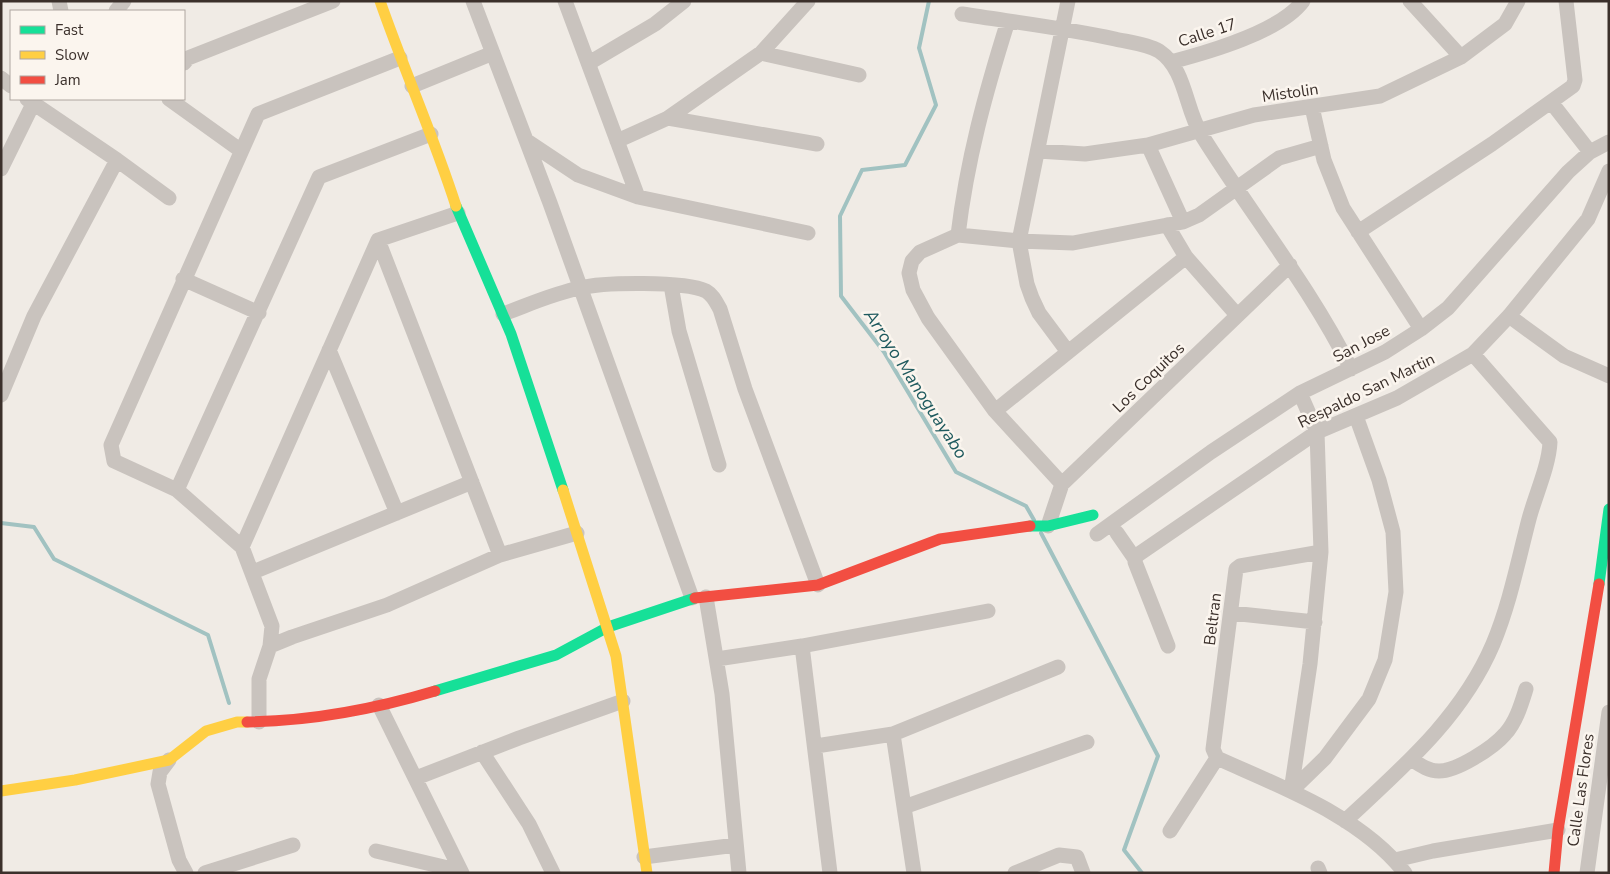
<svg xmlns="http://www.w3.org/2000/svg" width="1610" height="874" font-family="'Nunito Sans',sans-serif">
  <style>
    .lines { fill: none; stroke-linecap: round; stroke-linejoin: round }
    .stream { stroke: #a1c2c1; stroke-width: 4 }
    .street { stroke: #c9c3be; stroke-width: 15 }
    .fast { stroke: #16e098; stroke-width: 11 }
    .slow { stroke: #ffcf43; stroke-width: 11 }
    .jam { stroke: #f24e42; stroke-width: 11 }
    .labels { text-anchor: middle; stroke-width: 5; stroke-linejoin: round; paint-order: stroke }
    .street-label { font-size: 16px; fill: #3b302b; stroke: #fbf5ee }
    .water-label { font-size: 18px; font-style: italic; fill: #1f5a5e; stroke: #fbf5ee }
  </style>
  <rect width="100%" height="100%" fill="#f0ebe5"/>
  <g class="lines">
    <path class="stream" d="M929 1 919 48 936 105 905 165 862 170 840 216 841 296 884 352 956 472 1026 506 1034 520
      M1 523 34 527 54 559 208 635 229 703
      M1041 533 1158 756 1124 850 1142 873"/>
    <path class="street" d="M59 1 61 11
      M473 1 550 203 692 598
      M565 1 638 197
      M1410 1 1461 57
      M116 11 124 1
      M962 14C1013 22 1065 28 1115 39 1128 42 1147 44 1159 51 1186 69 1185 108 1201 134 1250 213 1309 285 1351 369
      M761 53 859 75
      M1171 62C1209 52 1280 32 1303 1
      M184 63 188 58 333 1
      M589 63 655 24 684 1
      M1 78 11 86
      M412 86 493 53
      M169 99 240 150
      M1551 102 1590 152
      M1312 107 1324 160 1343 208 1421 329
      M668 118 817 144
      M527 141 578 175 638 197 808 233
      M617 141 668 118 761 53 808 1
      M1148 145 1183 222
      M1038 151 1085 154 1148 145 1254 115 1380 96 1461 57 1505 24 1518 1
      M117 160 169 198
      M1 169 33 104
      M1167 225 1186 257 1237 315
      M1358 232 1492 144 1573 86 1575 80 1566 1
      M958 235C967 160 985 94 1008 21
      M378 240 500 555
      M183 279 259 313
      M671 285 679 331 719 465
      M503 314C528 305 554 293 580 288 603 282 685 281 706 291 713 295 716 302 720 309L745 389 818 585
      M1509 316 1564 356 1609 376
      M329 350 397 513
      M1068 352 1039 313 1032 298 1027 284 1019 241 1068 1
      M1 395 34 316 117 160 27 99
      M995 411 1186 257
      M1062 484 995 411 928 318 913 290 909 273 912 261 920 252 958 235 1019 241 1073 243 1183 222 1199 215 1279 158 1321 146
      M177 490 319 177 431 134
      M1048 526 1062 484 1290 265
      M1117 533 1135 559
      M1097 534 1211 452 1300 393 1385 352 1421 329 1448 308 1568 172 1590 152 1609 142
      M242 547 378 240 458 213
      M253 572 472 482
      M706 597 722 694 739 873
      M1231 613 1315 622
      M270 646 292 637 387 605 500 555 577 533
      M802 646 830 873
      M1168 646 1135 562 1136 556 1317 432 1397 398 1473 354 1509 316 1588 219 1609 171
      M717 659 802 646 988 611
      M379 705 462 873
      M259 722V679L270 646 272 626 242 547 177 490 114 461 111 445 258 114 400 58
      M893 734 914 873
      M816 746 893 734 1058 667
      M482 752 529 824 553 873
      M1217 758 1213 749 1236 569 1240 566 1321 552
      M1217 758C1281 787 1361 816 1405 873
      M1411 759C1420 765 1428 771 1439 771 1457 771 1493 748 1505 734 1516 722 1521 705 1526 689
      M169 760 160 772 158 784 179 860 186 873
      M416 778 519 738 623 701
      M1291 791 1325 758 1369 699 1385 660 1396 592 1393 532 1379 480 1356 416
      M1291 791 1310 664 1321 552 1317 432 1300 393
      M904 807 1087 742
      M1345 821C1402 768 1462 717 1493 644 1510 603 1518 561 1529 519 1535 496 1549 466 1550 442L1473 354
      M1170 831 1217 758
      M376 851 461 871
      M644 857 736 845
      M1395 860 1433 851 1558 830
      M1318 868 1320 873
      M205 873 293 845
      M1015 873 1059 855 1077 857 1083 873
      M1587 873 1609 712"/>
    <path class="fast" d="M456 206 511 334 563 490
      M1030 526H1048L1093 515
      M1599 584 1609 509
      M435 691 556 655 608 627 695 598"/>
    <path class="slow" d="M380 1C404 70 434 137 456 206
      M563 490 616 656 647 873
      M1 791 75 780 169 760 206 731 237 722H247"/>
    <path class="jam" d="M695 598 818 585 940 539 1030 526
      M247 722C309 721 375 709 435 691
      M1554 873 1558 830 1599 584"/>
  </g>
  <g class="labels">
    <g class="street-label">
      <text transform="translate(1207 32) rotate(-18)" y="6">Calle 17</text>
      <text transform="translate(1290 92) rotate(-8)" y="6">Mistolin</text>
      <text transform="translate(1361 343) rotate(-28)" y="6">San Jose</text>
      <text transform="translate(1148 377) rotate(-44)" y="6">Los Coquitos</text>
      <text transform="translate(1366 390) rotate(-26)" y="6">Respaldo San Martin</text>
      <text transform="translate(1212 619) rotate(-83)" y="6">Beltran</text>
      <text transform="translate(1580 790) rotate(-82)" y="6">Calle Las Flores</text>
    </g>
    <g class="water-label">
      <text transform="translate(916 384) rotate(57)" y="6">Arroyo Manoguayabo</text>
    </g>
  </g>
  <rect width="1610" height="874" fill="none" stroke="#3b302b" stroke-width="5"/>
  <rect x="10" y="10" width="175" height="90" fill="#fbf5ee" stroke="#aea6a0"/>
  <rect x="20" y="26" width="25" height="8" fill="#16e098" stroke="#aea6a0"/>
  <text x="55" y="35" font-size="15" fill="#3b302b">Fast</text>
  <rect x="20" y="51" width="25" height="8" fill="#ffcf43" stroke="#aea6a0"/>
  <text x="55" y="60" font-size="15" fill="#3b302b">Slow</text>
  <rect x="20" y="76" width="25" height="8" fill="#f24e42" stroke="#aea6a0"/>
  <text x="55" y="85" font-size="15" fill="#3b302b">Jam</text>
</svg>
